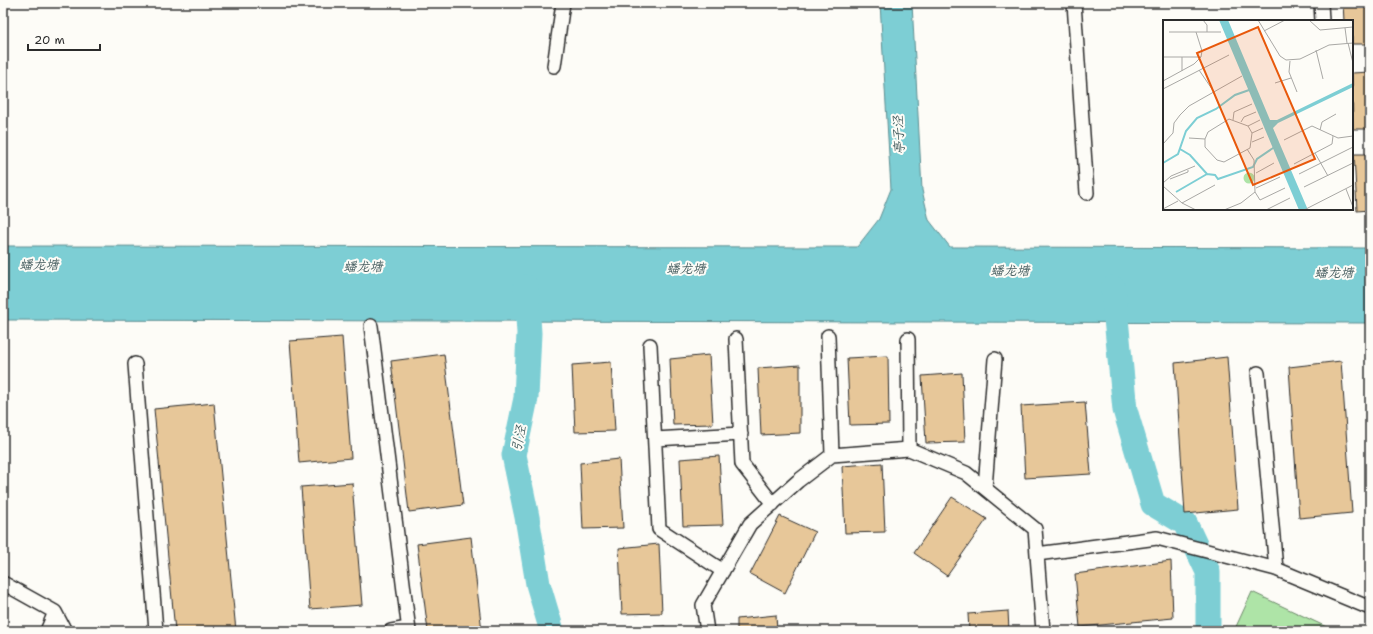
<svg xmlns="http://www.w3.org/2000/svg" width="1373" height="634" font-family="'Shantell Sans','LXGW WenKai TC',sans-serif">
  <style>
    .green { fill: #aee4a7; stroke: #6c8869 }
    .water { fill: #7dced4; stroke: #5c8d90 }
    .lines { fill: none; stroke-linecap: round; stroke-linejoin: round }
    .canal { stroke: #7dced4; stroke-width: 25 }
    .building { fill: #e7c799; stroke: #2b2b2b }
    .lane-casing { stroke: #2b2b2b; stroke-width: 16 }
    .lane { stroke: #fdfcf7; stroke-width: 13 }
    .labels { text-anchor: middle; stroke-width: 4; stroke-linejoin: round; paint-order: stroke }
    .water-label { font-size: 13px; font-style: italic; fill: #445c5e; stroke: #fdfcf7 }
    .inset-river { fill: none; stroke: #7dced4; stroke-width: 2 }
    .inset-road { fill: none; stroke: #a9a8a5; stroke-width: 1 }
    .view { fill: #e8590c; fill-opacity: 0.15; stroke: #e8590c; stroke-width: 2 }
    .inset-edge { fill: none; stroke: #2b2b2b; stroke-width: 2 }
  </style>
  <rect width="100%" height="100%" fill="#fdfcf7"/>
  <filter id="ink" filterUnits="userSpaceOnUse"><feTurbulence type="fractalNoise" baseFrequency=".025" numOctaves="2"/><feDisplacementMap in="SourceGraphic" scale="8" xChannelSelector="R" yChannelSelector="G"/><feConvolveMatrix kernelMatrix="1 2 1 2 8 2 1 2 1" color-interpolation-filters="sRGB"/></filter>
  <g filter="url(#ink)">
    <path class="green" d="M1252 592 1335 631H1234Z"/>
    <path class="water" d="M880 3H912L922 190 929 220 950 247 1370 248V323L3 320V246L857 247 879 219 891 189Z"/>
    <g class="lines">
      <path class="canal" d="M526 287 529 333 526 398 514 455 527 517 538 584 552 631
        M1113 288 1125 410 1153 504 1185 523 1208 572V631"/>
    </g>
    <path class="building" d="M1343 3H1370V44H1352V21H1344Z
      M1370 72V129H1353L1352 73Z
      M1354 154H1370V210L1357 211Z
      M342 337 351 458 299 463 290 341Z
      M444 354 463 505 409 512 391 361Z
      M709 355 713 424 673 425 670 359Z
      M888 356 889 424 850 425 847 358Z
      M1227 357 1238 509 1185 514 1175 363Z
      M1341 361 1352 513 1299 518 1289 367Z
      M611 362 615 431 575 432 572 365Z
      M800 365V433L761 435 758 368Z
      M962 373 965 442 926 443 922 376Z
      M1085 402 1091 474 1025 478 1021 406Z
      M214 403 236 631H175L154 409Z
      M719 456 723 525 683 526 680 459Z
      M619 459 623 528 583 529 580 463Z
      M882 463 885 532 845 533 842 466Z
      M352 483 362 605 310 609 301 487Z
      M952 497 987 519 947 576 914 553Z
      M780 516 815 532 785 593 750 574Z
      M471 537 482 631H428L417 544Z
      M659 544 662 613 622 614 619 548Z
      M1171 561 1173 618 1080 627 1075 574Z
      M1008 611 1009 631H969L968 614Z
      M776 615 777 631H737V619Z
      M665 626V631H626L625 630Z"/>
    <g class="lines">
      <defs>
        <path id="lane" d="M1074 3 1087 193
          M1321 3 1322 21
          M554 66 563 3
          M371 326 409 631
          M828 336 832 455
          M736 339 742 464 773 504
          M908 339 909 449
          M650 345 659 529 723 571
          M135 364 156 631
          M1258 373 1276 569
          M655 439 741 434
          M985 488 995 359
          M1037 554 1157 538 1276 569 1370 608
          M3 583 55 612 65 631
          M47 631 55 612
          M391 631 408 628
          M707 631 703 605 750 524 798 481 832 455 909 449 966 473 1035 529 1043 631"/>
      </defs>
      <use href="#lane" class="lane-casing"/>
      <use href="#lane" class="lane"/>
    </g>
  </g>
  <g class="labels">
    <g class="water-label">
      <text transform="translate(898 135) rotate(-93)" y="5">亭子泾</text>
      <text x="39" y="269">蟠龙塘</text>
      <text x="363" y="271">蟠龙塘</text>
      <text x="686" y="273">蟠龙塘</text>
      <text x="1010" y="275">蟠龙塘</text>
      <text x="1334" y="277">蟠龙塘</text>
      <text transform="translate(518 438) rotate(-79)" y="5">引泾</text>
    </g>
  </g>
  <g transform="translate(1163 20)">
    <rect width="190" height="190" fill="#fdfcf7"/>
    <path d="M80.5 158a5.5 5.5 0 1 1 11 0a5.5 5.5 0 1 1-11 0Z" fill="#aee4a7"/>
    <path d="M56 0H65L107 100H114L190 63V67L115 103 110 108 145 190H136Z" fill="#7dced4"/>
    <path class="inset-river" d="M17 129 27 135 44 154 52 155 55 159 90 147 94 139 113 126M0 143 15 134 23 111 34 98 53 89 72 75 89 69M13 172 44 154"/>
    <path class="inset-road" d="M40 0 44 5V12M95 0 117 36 123 40 137 39 166 25 190 23M146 0 157 10 190 7M182 8 184 23M101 11 122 0M6 12H58M185 23 190 43M153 30 160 59M0 37H38M19 37V51M127 41 126 52 134 72M36 50 51 72M0 61 31 44 38 37 39 31 33 12M112 63 128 58M0 69 66 35M66 99 85 106 89 113 87 128 61 142 54 140 42 127V119L45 112ZM70 100 71 92 89 84M78 102 81 97 93 92M85 106 97 100M157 110 159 102 173 94M89 113 100 108M26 118 42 119M121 120 149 106 175 118 190 116M89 122 101 117M0 124 10 113 11 103 17 95 26 86 79 56M152 133 165 156M131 144 169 124 170 116M93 153 111 143M136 154 190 127M7 159 25 152V150M0 163 8 156 32 146M0 166 19 183 33 190M141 167 190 143M93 168 117 157M183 169 190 187M92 172 97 180 122 168M19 183 52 165M0 189 15 181M61 190 78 183 92 172 91 140 84 129M103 190 127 178M141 190 190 165"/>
    <path class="view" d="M95 7 152 139 90 165 34 33Z"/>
    <rect width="190" height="190" class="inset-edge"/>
  </g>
  <rect width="1373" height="634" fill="none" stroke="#fdfcf7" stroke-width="16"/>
  <rect x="8" y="8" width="1357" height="618" fill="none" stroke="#2b2b2b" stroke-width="1.5" filter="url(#ink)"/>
  <path d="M28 44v6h72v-6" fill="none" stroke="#2b2b2b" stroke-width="2"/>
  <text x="34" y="44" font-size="12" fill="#2b2b2b" stroke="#fdfcf7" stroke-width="3" paint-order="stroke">20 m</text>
</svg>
